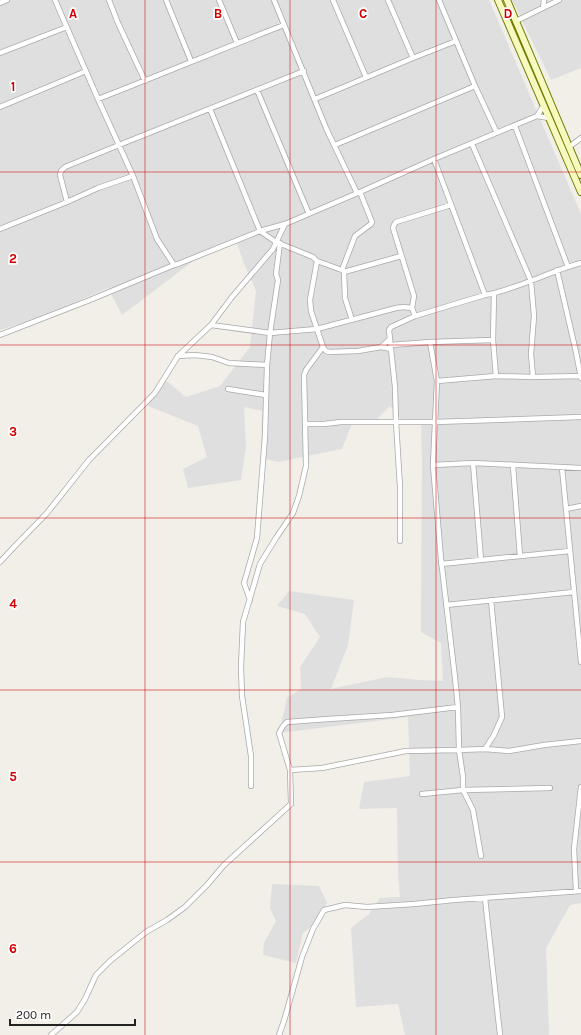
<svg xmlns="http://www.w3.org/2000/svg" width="581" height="1035" font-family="Karla,sans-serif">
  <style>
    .residential { fill: #e0dfdf }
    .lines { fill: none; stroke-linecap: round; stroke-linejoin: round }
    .street-casing { stroke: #a9a9a9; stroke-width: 6 }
    .secondary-casing { stroke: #707d05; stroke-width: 8 }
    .street { stroke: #fff; stroke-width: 4.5 }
    .secondary { stroke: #f7fabf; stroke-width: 6 }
    .grid { fill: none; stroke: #d40000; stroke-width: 1; stroke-opacity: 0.55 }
    .grid-label { font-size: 13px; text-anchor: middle; font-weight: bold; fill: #d40000; stroke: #fff; stroke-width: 3.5; stroke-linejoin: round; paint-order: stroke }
  </style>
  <rect width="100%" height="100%" fill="#f2efe9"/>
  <path class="residential" d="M0 0H489L581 214V903L570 905 546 948 549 1035H405L398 1004 356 1007 351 928 369 914 380 898 400 897 398 875 397 808 359 809 364 782 410 776 408 717 279 733 287 698 301 689 300 667 320 637 305 614 277 606 289 591 354 600 348 645 331 689 387 677 420 680 443 681 441 643 421 632 422 460 421 420 404 423 390 406 375 421H353L342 449 278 462 261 458 262 411 244 407 246 447 241 480 188 488 183 469 207 457 198 426 143 404 163 378 186 397 220 386 250 347 256 291 245 266 236 241 200 256 122 315 108 288 42 317 0 330Z
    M512 0H581V68L551 80Z
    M272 884 319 886 327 903 311 927 303 933 296 963 263 955 264 943 276 921 270 908Z"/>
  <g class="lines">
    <defs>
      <path id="street" d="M55 0 98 99 133 176
        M109 0 118 23 145 81
        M166 0 191 61
        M219 0 237 43
        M274 0 326 128 357 193
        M333 0 366 77
        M388 0 413 58
        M439 0 475 86 497 133
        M0 3 7 0
        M543 8 544 0
        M516 21 559 0
        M0 53 67 27
        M257 90 309 214
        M98 99C160 75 222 49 284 25
        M315 99 413 58 456 41
        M0 107 86 71
        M210 109 260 231 276 242 313 257 317 261 342 270
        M537 116 544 105
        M515 126 568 267
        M472 144 531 281 534 316 531 354 533 377
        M335 145 475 86
        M569 147 581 138
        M434 159 485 295
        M67 202 60 175 61 171 65 167 119 145 304 71
        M0 229 67 202 98 188 133 176 157 239 174 265 178 264 260 231 285 224
        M317 261 310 300 311 311 323 347 326 351 329 352 358 351 381 347 391 349
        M557 270 576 352 581 378
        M344 272 401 256
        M494 293 493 340 496 376
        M415 316 412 308 414 296 393 228 394 225 396 222 451 205
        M352 320 345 298 344 272 342 270 355 236 371 224 372 222 360 192
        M211 325 270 333 317 329 396 308 403 307 412 308
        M0 335 90 300 174 265
        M430 342 437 381 433 465 441 559 455 678 458 707 459 750 463 777V790L473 810 481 856
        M391 345 430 342 493 340
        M381 347 390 339
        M178 356 195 355 212 357 229 363 267 365
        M437 381 496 376 533 377 581 376
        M228 389 266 395
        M306 424H324L341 422H435L581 417
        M473 463 481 560
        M433 465 473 463 581 468
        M513 466 520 556
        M562 468 581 662
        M566 509 581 506
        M400 541V487L396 422 395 387 389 330 391 327 415 316 485 295C518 289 548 272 581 263
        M0 562 14 547 47 513 89 460 155 393 178 356 211 325 232 297 273 249 285 224 360 192 434 159 537 116 549 118
        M441 564 570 551
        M250 600 244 583 257 538 265 436 267 365 270 333 278 280 276 274 280 243
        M446 605 574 592
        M485 749 494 735 502 717 491 600
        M290 770 322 768 406 751 459 750 485 749 509 751 544 745 581 741
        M251 786V756L242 696 241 667 243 622 260 564 276 538 293 513 299 496 306 466 304 375 306 370 323 347
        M422 794 463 790 550 788
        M576 891 574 849 581 787
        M485 898 500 1035
        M51 1035 77 1012 85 999 96 975 110 961 146 932 167 920 185 907 207 885 224 865 291 804 290 770 279 733 283 726 287 722 328 719 392 715 458 707
        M279 1035 284 1021 302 957 313 929 324 910 345 905 367 907 414 904 454 900 581 891"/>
      <path id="secondary" d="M498 0 581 192
        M507 0 581 175"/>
    </defs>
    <use href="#street" class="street-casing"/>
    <use href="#secondary" class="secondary-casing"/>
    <use href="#street" class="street"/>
    <use href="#secondary" class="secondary"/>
  </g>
  <path class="grid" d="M145 0V1035M290 0V1035M436 0V1035M0 172H581M0 345H581M0 518H581M0 690H581M0 862H581"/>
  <g class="grid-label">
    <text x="73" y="18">A</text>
    <text x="218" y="18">B</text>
    <text x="363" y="18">C</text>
    <text x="508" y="18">D</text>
    <text x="13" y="91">1</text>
    <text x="13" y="263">2</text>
    <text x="13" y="436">3</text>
    <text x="13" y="608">4</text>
    <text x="13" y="781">5</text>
    <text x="13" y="953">6</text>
  </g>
  <path d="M10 1019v6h125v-6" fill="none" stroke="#222222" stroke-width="2"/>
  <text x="16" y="1019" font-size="12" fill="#222222" stroke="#ffffff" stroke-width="3" paint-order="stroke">200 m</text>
</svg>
